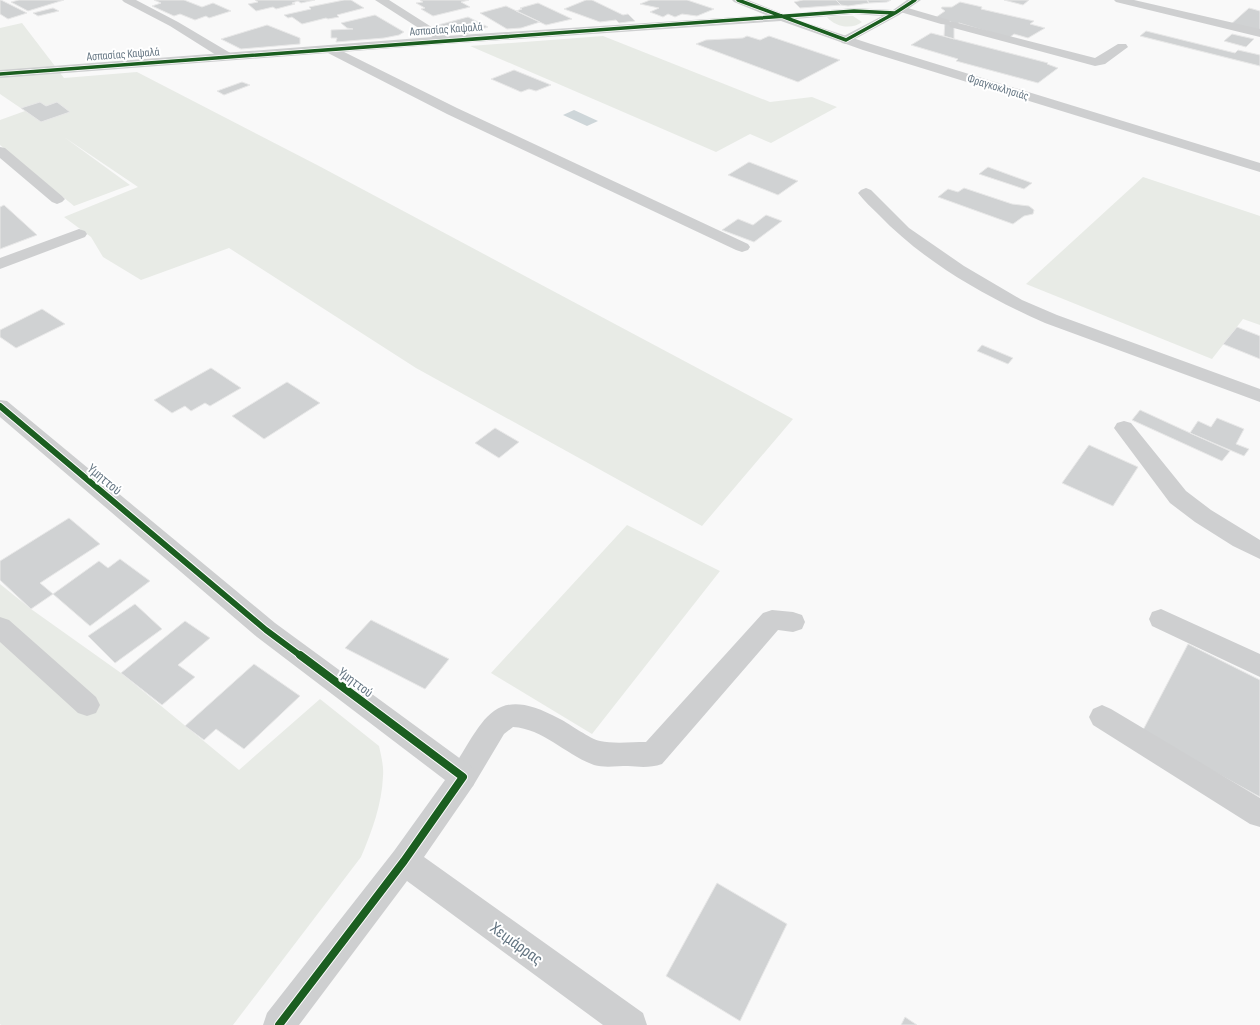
<svg xmlns="http://www.w3.org/2000/svg" width="1260" height="1025" font-family="'Sofia Sans Condensed',sans-serif">
  <style>
    .green { fill: #e8ebe6 }
    .water { fill: #ced6d9 }
    .building { fill: #d0d2d3; stroke: #e8e8e8 }
    .lines { fill: none; stroke-linecap: round; stroke-linejoin: round }
    .service { fill: #cecfd0; fill-rule: evenodd }
    .minor { fill: #cecfd0; fill-rule: evenodd }
    .tertiary { fill: #cecfd0; fill-rule: evenodd }
    .cycleway-far2-casing { stroke: #fff; stroke-width: 5 }
    .cycleway-far1-casing { stroke: #fff; stroke-width: 8 }
    .cycleway-casing { stroke: #fff; stroke-width: 10 }
    .cycleway-far2 { stroke: #1b5e20; stroke-width: 3.5 }
    .cycleway-far1 { stroke: #1b5e20; stroke-width: 6 }
    .cycleway { stroke: #1b5e20; stroke-width: 8 }
    .labels { text-anchor: middle; stroke-width: 4; stroke-linejoin: round; paint-order: stroke }
    .far-street-label { font-size: 12px; fill: #657683; stroke: #fff }
    .street-label { font-size: 14px; fill: #657683; stroke: #fff }
    .near-street-label { font-size: 17px; fill: #657683; stroke: #fff }
  </style>
  <rect width="100%" height="100%" fill="#f9f9f9"/>
  <path class="green" d="M835 16H853L862 22C852 30 835 27 827 17Z
    M22 23 64 78 137 72 319 166 793 419 702 526 416 368 229 248 141 280 103 257 91 237 64 217 138 187 64 137 130 185 74 206 0 145V120L25 111 0 94V28Z
    M603 36 770 102 812 97 837 107 771 143 750 134 716 152 470 46Z
    M1143 177 1260 216V325L1243 319 1212 359 1026 284Z
    M627 525 720 571 592 734 491 673Z
    M0 584 31 609 121 673 239 770 320 699 379 746C381 755 384 767 383 776 382 804 372 831 361 857L233 1025H1L0 1024Z"/>
  <path class="water" d="M574 110 598 121 587 126 563 115Z"/>
  <path class="building" d="M0 0H1L27 13 8 19 0 14Z
    M19 0H64L28 11 11 2Z
    M154 0H184L202 7 213 3 231 11 209 18 206 16 195 20 180 14 174 16 152 6 161 3Z
    M255 0H315L301 3 298 1 292 3 295 4 276 9 273 7 256 11 248 4 258 2Z
    M344 0H351L364 8 337 15 339 17 328 19 326 18 302 24 292 17 288 18 284 15 311 9 309 7Z
    M420 0H469L461 2 470 7 433 16 421 9 425 8 416 3 423 2Z
    M586 0H592L623 15 628 14 635 21 619 23 616 20 600 22 564 9Z
    M650 0H687L714 9 697 16 682 14 675 17 668 14 663 17 650 12 659 8 640 4Z
    M803 0H836L841 5 800 8 794 2Z
    M836 0H867L869 3 848 6 841 5Z
    M867 0H891L887 2 869 3Z
    M1004 0H1029L1023 5Z
    M960 2 982 7 981 9 1034 21 1030 24 1045 28 1028 38 1014 34 1009 38 959 23 957 24 935 18 945 11 941 8 942 7H952Z
    M538 3 572 19 546 25 516 11 522 9 520 8Z
    M506 6 540 22 521 28 507 29 480 13Z
    M53 8 59 11 38 16 33 13Z
    M1249 8 1260 11V32L1230 25Z
    M375 15 404 32 399 35 384 38 336 42 337 38H331V30L353 29 347 28 341 23Z
    M468 17 488 27 466 34 463 32 455 34 438 25Z
    M945 21 954 23V39L944 36Z
    M267 25 300 38V44L241 49 221 39Z
    M1146 31 1235 53 1238 50 1260 55V66L1140 36Z
    M931 33 1048 63 1047 64 1058 68 1038 83 956 61 958 59 911 45Z
    M1232 34 1254 39 1246 47 1224 41Z
    M747 36 760 40 769 36 840 60 798 82 696 44 706 40 743 38Z
    M514 70 551 85 536 91 529 89 521 92 491 79Z
    M242 82 250 85 224 95 217 91Z
    M40 102 46 106 57 102 70 112 41 122 21 108Z
    M749 162 798 181 778 195 728 175Z
    M988 167 1032 183 1024 189 979 174Z
    M964 188 1012 204 1029 206 1034 210 1033 214 1024 216 1013 224 938 197 948 189 958 192Z
    M4 205 37 235 0 249V207Z
    M766 215 782 221 754 242 722 230 738 219 753 225Z
    M42 309 65 324 16 348 0 337V330Z
    M1237 327 1260 336V359L1223 344Z
    M982 345 1013 358 1008 364 977 351Z
    M211 368 241 388 210 406 205 403 191 411 185 406 172 413 154 400Z
    M287 382 320 403 264 439 232 416Z
    M1140 410 1190 433 1230 451 1222 461 1132 420Z
    M1217 418 1244 429 1236 444 1249 449 1244 456 1190 433 1198 421 1211 427Z
    M495 428 519 442 499 458 475 443Z
    M1089 445 1138 467 1113 506 1062 483Z
    M69 518 100 544 40 583 53 594 31 609 0 580V561Z
    M120 559 150 581 90 626 53 594 99 561 108 568Z
    M135 604 162 629 115 663 88 636Z
    M371 620 449 659 425 689 345 648Z
    M185 621 210 638 178 665 195 677 162 705 121 673Z
    M1188 644 1260 680V797L1142 732Z
    M254 664 300 696 244 749 216 729 204 740 185 726Z
    M717 883 787 924 740 1021 666 976Z
    M905 1017 917 1025H901Z"/>
  <g class="lines">
    <path class="service" d="M1114 0H1134L1260 29V37L1116 2Z
      M901 6 949 20 950 22H954L1095 58 1118 44H1126L1128 47 1105 64 1095 66 950 27 949 25 941 24 897 11 895 9Z
      M1161 609 1260 654V677L1152 626 1149 619 1152 612Z
      M772 610 793 612 802 615 805 622 802 629 793 632 778 630 662 764C650 768 640 767 628 766 617 766 604 768 594 765 566 755 544 729 513 727L504 734 473 786 463 790 453 786 449 777 453 768C485 718 494 683 560 719 570 724 590 739 600 741 613 744 632 742 646 742L763 613Z
      M1102 705 1111 709 1260 798V827L1250 824 1093 725 1089 717 1093 709Z"/>
    <path class="minor" d="M122 0H136L178 22 232 54 234 57 232 60H224L170 26 124 2Z
      M375 0H389L452 40 450 43H442Z
      M907 0H921L899 15 846 44 842 43 840 40 842 37 882 16 854 14 783 20 779 19 777 17 779 15 783 14 854 8 893 10Z
      M330 45 457 108 748 244 750 247 748 250 742 252 736 250 447 114 326 52 324 49 326 46Z
      M0 147 5 148 62 196 65 199 62 202 57 204 52 202 0 158Z
      M866 188 871 190 909 228 964 266 1022 300 1057 315 1260 389V402L1045 323C986 297 924 262 879 215 872 208 864 201 858 193L861 190Z
      M79 229 85 231 87 234 85 237 0 269V258Z
      M0 400 7 401 275 623 473 768 477 777 473 786 424 857 643 1013 647 1025H603L407 881 299 1025H263L267 1013 394 851 445 780 257 637 0 417Z
      M1124 421 1131 423 1186 491 1211 510 1260 540V559L1233 546 1195 522 1170 503 1114 428 1117 423Z
      M0 617 9 620 96 697 100 705 96 713 87 716 78 713 0 642Z"/>
    <path class="tertiary" d="M732 0H748L801 21 871 44 1260 163V172L863 50 781 21 446 44 0 78V70L446 36 766 15 734 2Z"/>
    <defs>
      <path id="cycleway-far2" d="M738 0 846 40 895 13 915 0
        M0 74 854 11 895 13"/>
      <path id="cycleway-far1" d="M0 406 266 630 301 656"/>
      <path id="cycleway" d="M279 1025 404 861 463 777 300 655"/>
    </defs>
    <use href="#cycleway-far2" class="cycleway-far2-casing"/>
    <use href="#cycleway-far1" class="cycleway-far1-casing"/>
    <use href="#cycleway" class="cycleway-casing"/>
    <use href="#cycleway-far2" class="cycleway-far2"/>
    <use href="#cycleway-far1" class="cycleway-far1"/>
    <use href="#cycleway" class="cycleway"/>
  </g>
  <g class="labels">
    <g class="far-street-label">
      <text transform="translate(446 29) rotate(-4)" y="4">Ασπασίας Καψαλά</text>
      <text transform="translate(123 54) rotate(-4)" y="4">Ασπασίας Καψαλά</text>
      <text transform="translate(998 87) rotate(17)" y="4">Φραγκοκλησιάς</text>
    </g>
    <g class="street-label">
      <text transform="translate(105 479) rotate(40)" y="5">Υμηττού</text>
      <text transform="translate(356 682) rotate(37)" y="5">Υμηττού</text>
    </g>
    <g class="near-street-label">
      <text transform="translate(517 943) rotate(36)" y="6">Χειμάρρας</text>
    </g>
  </g>
</svg>
